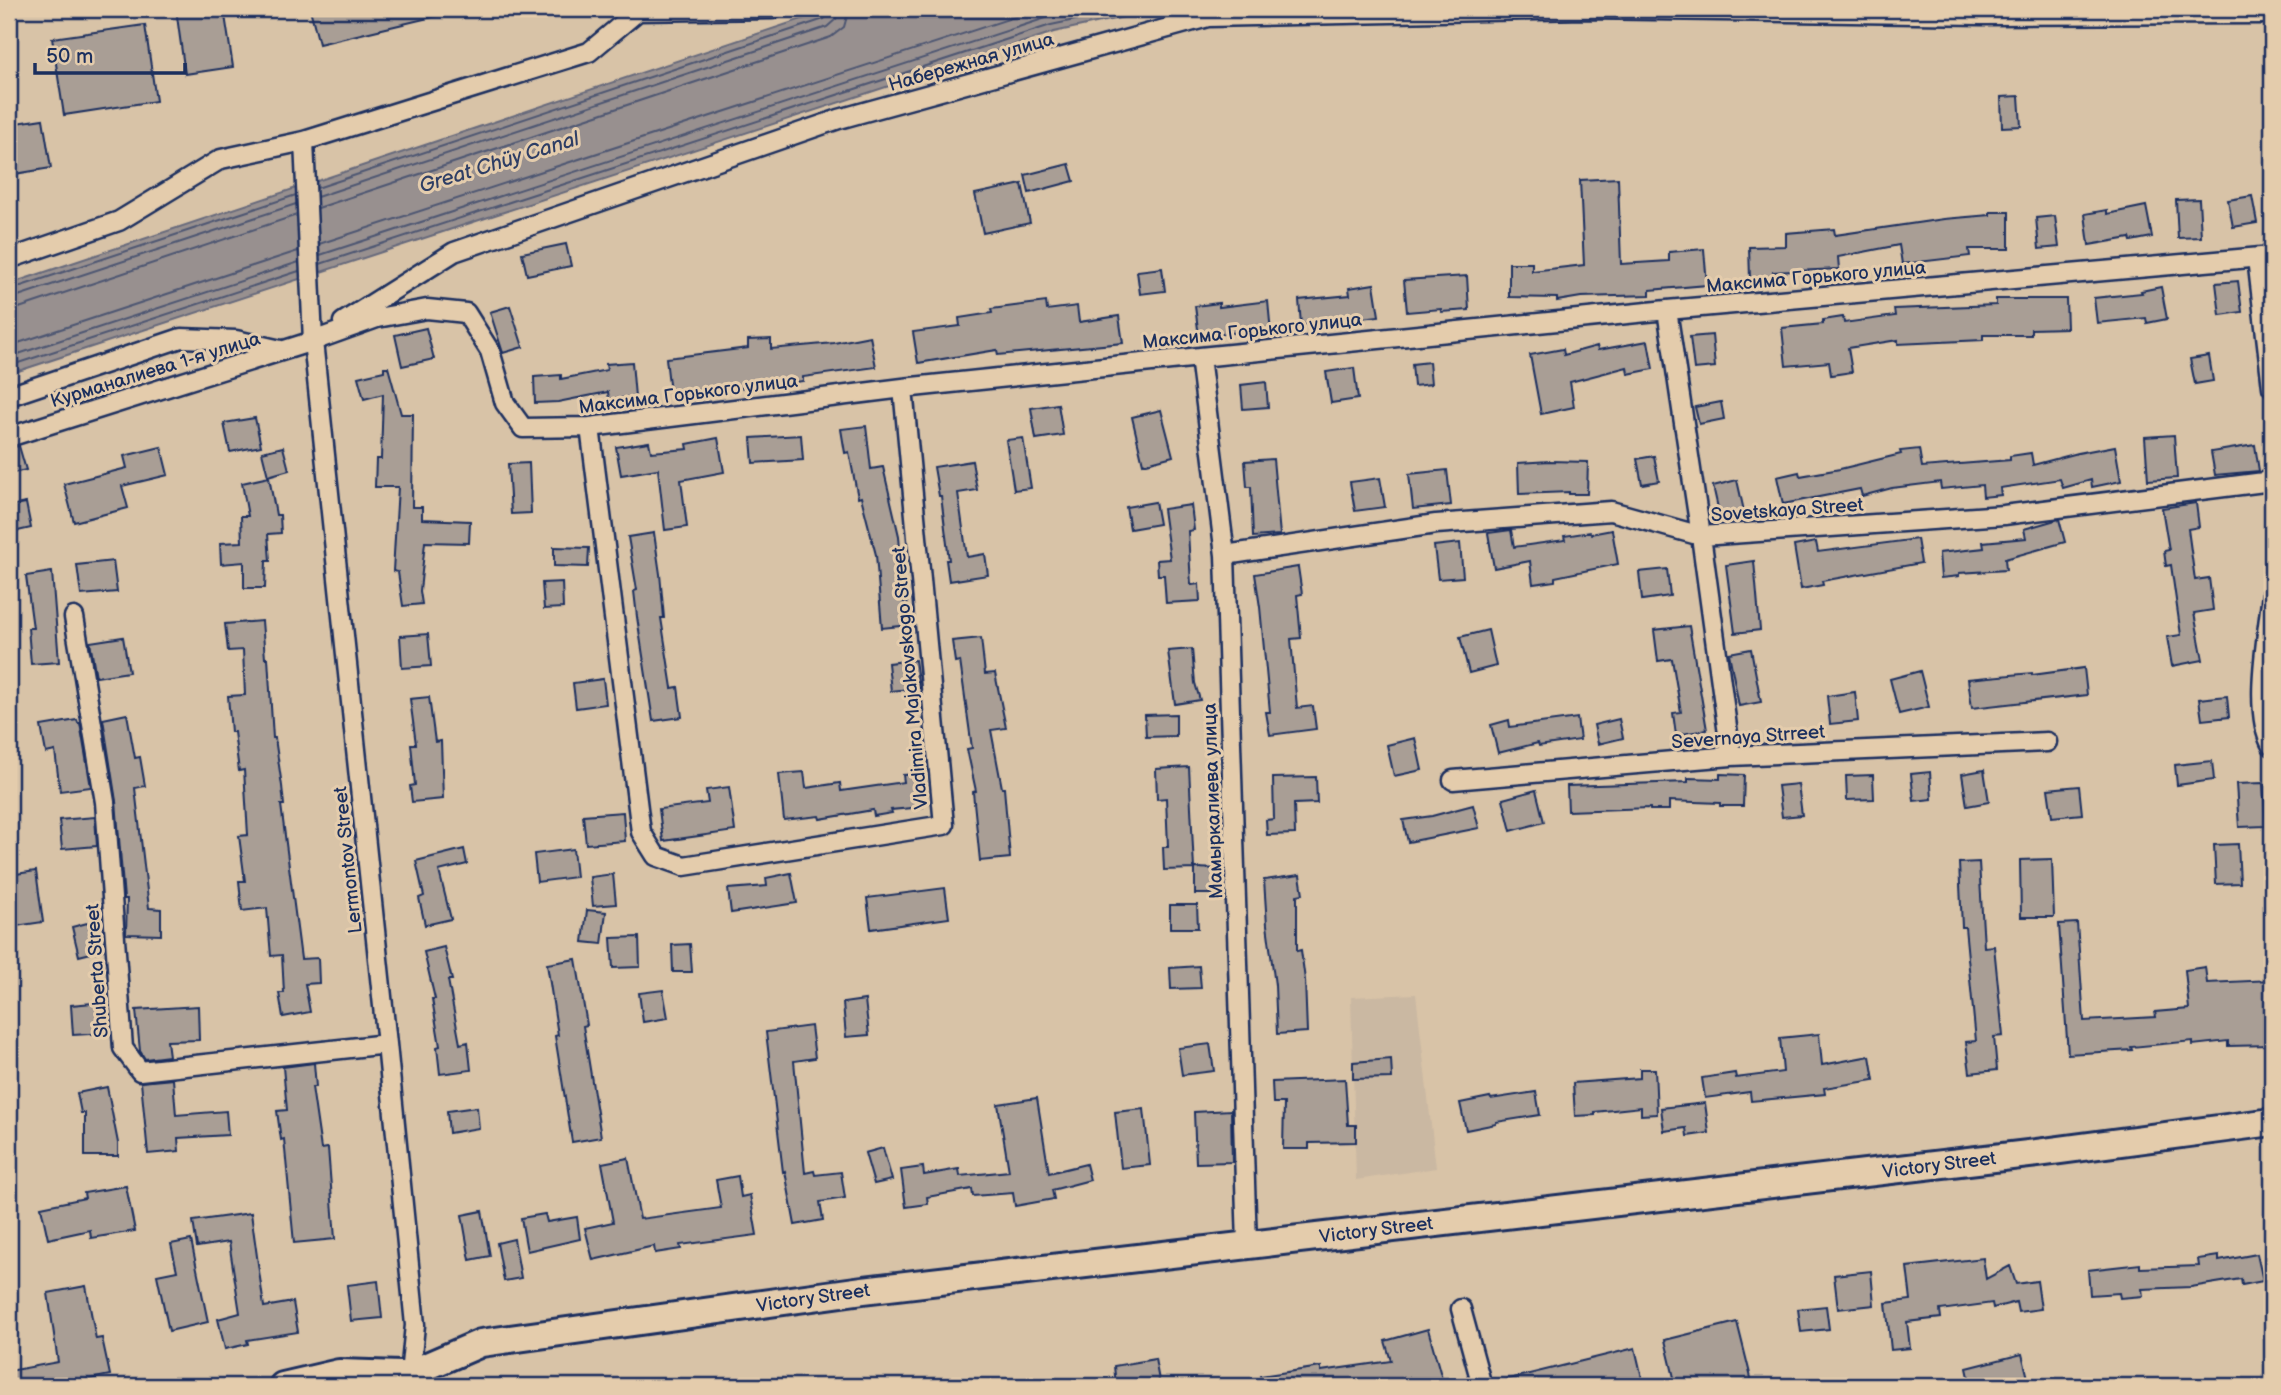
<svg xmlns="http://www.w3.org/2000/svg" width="2281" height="1395" font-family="'Balsamiq Sans',sans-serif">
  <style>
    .built { fill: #cab8a2 }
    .water { fill: #98908f; stroke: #66697b; stroke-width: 2 }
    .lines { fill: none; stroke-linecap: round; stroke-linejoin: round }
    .shore { stroke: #4d5672; stroke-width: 2 }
    .building { fill: #a99e95; stroke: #1b2f5e; stroke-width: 2 }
    .minor-casing { stroke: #1b2f5e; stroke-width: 23 }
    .primary-casing { stroke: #1b2f5e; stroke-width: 32 }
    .minor { stroke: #e4ccac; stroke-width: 18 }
    .primary { stroke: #e4ccac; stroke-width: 26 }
    .labels { text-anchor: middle; stroke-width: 6; stroke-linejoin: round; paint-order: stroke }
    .street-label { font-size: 19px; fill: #1b2f5e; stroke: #e4ccac }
    .water-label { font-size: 21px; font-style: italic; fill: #2e3e65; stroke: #e4ccac }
  </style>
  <rect width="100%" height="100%" fill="#d8c3a7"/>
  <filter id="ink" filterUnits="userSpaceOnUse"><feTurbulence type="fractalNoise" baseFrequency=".0143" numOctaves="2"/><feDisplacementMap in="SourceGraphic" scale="14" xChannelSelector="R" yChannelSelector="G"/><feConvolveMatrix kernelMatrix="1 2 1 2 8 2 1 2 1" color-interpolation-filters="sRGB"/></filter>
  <g filter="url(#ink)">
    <path class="built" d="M1416 994 1436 1168 1356 1180 1351 997Z"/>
    <path class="water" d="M832 9H1161L1054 32 9 374V284Z"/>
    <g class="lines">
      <path class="shore" d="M317 188 824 19 828 15 829 9
        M317 197 827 27 836 19 838 9
        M318 208 831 37 844 27 849 9
        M319 244 1039 9
        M320 255 1049 17 1085 9
        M320 264 1051 25 1127 9
        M9 290 296 195
        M9 299 296 204
        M9 310 19 308 297 215
        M9 346 298 251
        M9 357 299 262
        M9 366 299 271"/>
    </g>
    <path class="building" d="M176 9H224L233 67 185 74Z
      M310 9H440L441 15 319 44Z
      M145 25 156 101 64 115 52 38Z
      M2019 96 2021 126 2002 127 2001 97Z
      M43 119 51 168 9 175V124Z
      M1069 164 1074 181 1029 193 1025 175Z
      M1618 178 1621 264 1669 261V252L1704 249 1707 285 1650 290V295L1581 297 1557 301V298L1509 297V263H1532V271L1584 265 1580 180Z
      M1022 184 1030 223 983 233 975 194Z
      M2252 196 2257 223 2233 227 2228 200Z
      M2199 199 2201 237 2178 238 2176 200Z
      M2146 206 2152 237 2131 241 2130 238 2089 245 2085 214 2107 210V214Z
      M1990 212H2009V249H1969L1970 256 1902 264 1899 245 1838 257 1839 269 1773 272V278L1750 279 1749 247 1786 246V233L1834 229 1835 235 1944 219 1990 215Z
      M2055 216 2059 247 2039 249 2036 218Z
      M566 244 571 266 527 275 522 253Z
      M1162 268 1165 291 1140 294 1137 271Z
      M1467 276 1469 310 1441 312V309L1407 312 1404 280Z
      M2238 281 2242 312 2220 315 2216 283Z
      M1374 284 1379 316 1301 325 1299 300 1350 295 1349 288Z
      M2161 287 2167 319 2147 323 2146 318 2097 323 2094 298 2142 293 2141 291Z
      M1996 299H2066L2067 328 2031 329V335H1983V340L1898 344V340L1848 348 1852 372 1831 375 1829 362 1786 366 1782 328 1823 324V320L1843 317 1844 323 1895 316 1894 309 1996 305Z
      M1268 301 1271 333 1240 336V332L1199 337 1195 306 1219 303V307Z
      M1046 302 1047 310 1077 306 1079 322 1119 316 1123 343 998 355 997 350 918 363 913 332 960 326 959 318 992 313 991 309Z
      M510 306 523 347 503 353 490 312Z
      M426 328 434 359 402 366 395 335Z
      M1712 335 1715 367 1694 369 1690 337Z
      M870 336 876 367 803 377V381L776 385 670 393 666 358 748 348V340L771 339V349L834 343Z
      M1648 341 1653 369 1628 374 1627 367 1570 382 1574 407 1541 414 1530 355 1563 349 1564 355 1597 346 1598 350Z
      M2209 356 2213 381 2195 384 2190 359Z
      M632 362 635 397 609 399 608 392 558 402 535 403 534 377 561 375V379L607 370 606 364Z
      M1429 362 1431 384 1414 386 1412 364Z
      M384 367H388L401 414H413L412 507H422V519L470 521 469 543 425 542 420 591 422 604 403 606 398 572 393 571 398 487H375L376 459H381L383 394 364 399 358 377 384 371Z
      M1354 368 1358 399 1331 403 1326 372Z
      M1266 382 1268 407 1243 409 1241 385Z
      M1721 402 1724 419 1699 424 1695 407Z
      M1058 404 1063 435 1036 439 1031 408Z
      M1161 410 1173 456 1143 464 1132 417Z
      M255 418 261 446 230 452 224 423Z
      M866 426 871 469 883 467 899 536 904 602H907L910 625 882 628 876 555 861 497 858 498 849 452 845 453 841 429Z
      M801 435 803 460 753 463 751 438Z
      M2174 435 2177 478 2148 480 2145 437Z
      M718 438 724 472 681 480 687 527 665 530 658 469 621 475 616 447 649 442 651 452 688 449 687 444Z
      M1023 438 1031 488 1014 490 1006 440Z
      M2255 445 2259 471 2215 475 2211 452Z
      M19 446 26 470 9 474V448Z
      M2115 446 2121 481 2092 487 2091 480 2063 488 2060 479 2000 488 2001 495 1983 497 1982 485 1941 489 1940 482 1892 488 1862 496 1860 489 1783 504 1777 477 1799 472 1800 476 1840 469 1901 454 1900 451 1919 449 1922 467 2010 460V456L2031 453 2033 465 2078 453Z
      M161 447 168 475 122 486 128 508 74 522 64 484 127 468 124 456Z
      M283 447 289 470 268 476 262 452Z
      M1654 456 1659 481 1642 484 1637 459Z
      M1273 459 1280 535 1253 537 1251 487H1247L1245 461Z
      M972 461 977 490 958 493 967 557 985 554 988 575 949 581 946 560H949L941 496H939L934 467Z
      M1550 461 1588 462 1587 494H1569V492L1519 494 1518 463Z
      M529 463 531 513 511 514 508 464Z
      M1447 470 1451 505 1413 509 1409 474Z
      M269 477 276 515H280L281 533 268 534 270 561H266L265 588H244V562L221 564 220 543 242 542 241 516H248L242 483Z
      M1380 478 1385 507 1355 511 1350 482Z
      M1737 480 1744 511 1720 517 1713 486Z
      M1155 502 1159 524 1130 529 1126 507Z
      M26 503 31 528 9 533V506Z
      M2196 503 2199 527 2188 529 2195 580 2209 578 2213 610 2194 613 2203 660 2172 666 2167 637 2181 635 2171 565 2166 566 2164 551 2169 550 2162 508Z
      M1191 505 1194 530 1188 531 1191 585 1199 584 1200 601 1166 603 1164 575H1158L1157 560 1170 559 1163 509Z
      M2059 519 2065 542 2005 559 2006 570 1959 573V576L1941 578 1939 553 1984 548 1983 542 2026 538 2024 529Z
      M1511 530 1514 547 1565 540 1564 536 1590 532 1591 534 1612 530 1618 564 1555 577V581L1533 584 1530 561 1494 568 1488 533Z
      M654 533 660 574 664 618H661L672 688 678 687 682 717 653 721 637 617 634 591 637 590 628 537Z
      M1917 539 1921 563 1822 581 1823 585 1801 589 1794 546 1816 542 1818 552Z
      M1460 543 1463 577 1438 579 1434 546Z
      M554 547 589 548 588 567 554 566Z
      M113 561 117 592 81 595 77 565Z
      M1754 561 1760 630 1735 633 1726 565Z
      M1298 567 1302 594 1297 595 1301 638 1291 639 1297 708 1313 706 1316 729 1270 735 1266 712H1270L1260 607 1255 574Z
      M1667 569 1670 596 1642 600 1639 572Z
      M52 572 59 662 31 664 28 628H33L26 576Z
      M562 582 563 608 544 609 542 583Z
      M262 621 265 658H268L273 738H275L282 786 284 805H281L301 959 318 958 319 983 305 984 310 1012 283 1017 279 993H284L282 955 271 956 267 908 242 911 239 881H245L239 836 248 835 244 770 239 771 234 732H231L228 696 245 695 243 650 228 651 225 624Z
      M1689 626 1707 730 1676 735 1673 713 1681 712 1672 659 1658 661 1654 630Z
      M1488 630 1496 666 1469 673 1460 637Z
      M428 634 431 666 402 668 400 636Z
      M123 637 129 672 96 677 90 642Z
      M981 638 985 674 995 673 1006 728 991 730 1002 788H1004L1010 858 980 861 973 792 976 791 967 749 972 748 960 661 955 662 952 641Z
      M1192 649 1195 683 1200 700 1175 704 1168 651Z
      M1751 649 1761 702 1739 706 1729 653Z
      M915 660 919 688 891 691 888 663Z
      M2084 668 2087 695 1972 708 1968 679 2032 673V675Z
      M1920 671 1929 707 1899 714 1890 679Z
      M603 679 606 704 576 708 573 683Z
      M1855 692 1858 721 1830 724 1827 696Z
      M2227 696 2229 717 2202 720 2199 699Z
      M429 697 435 742 441 741 443 799 412 802 410 786 415 785 411 744H416L410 699Z
      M127 714 135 758 140 757 145 786 135 788 149 908 161 909V935L126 934 127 899H124L116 801 103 719Z
      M1176 714V736L1146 737 1145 715Z
      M1577 718 1580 740 1539 746 1538 743 1498 753 1491 725 1509 720 1510 727Z
      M1619 719 1623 738 1598 744 1594 725Z
      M77 720 78 723H80L91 787 60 791 55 751 46 753 41 726Z
      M1415 738 1422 770 1394 776 1387 745Z
      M2212 761 2214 780 2177 785 2175 765Z
      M1189 767 1194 869 1164 870 1163 847H1168L1166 798 1157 799 1156 769Z
      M1984 770 1989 802 1967 806 1962 774Z
      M804 772 806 788 840 783 841 791 904 782 903 775 920 774 923 807 891 810 892 813 874 816 873 810 820 819 819 816 784 820 779 774Z
      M1930 772 1932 799 1914 801 1911 774Z
      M1720 774 1744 775 1743 806H1720V803L1669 801V810H1650V808L1568 811 1567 786 1688 782V778L1720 779Z
      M1873 775 1874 799 1847 800 1846 776Z
      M1316 777 1317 803 1294 804 1295 834 1267 835 1266 820 1274 819 1273 778Z
      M2263 783 2266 826 2239 827 2236 784Z
      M1798 784 1802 815 1782 817 1778 786Z
      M2079 786 2082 814 2052 817 2048 789Z
      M729 787 735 831 663 841 659 809 708 803 706 790Z
      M1536 790 1544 822 1511 831 1503 799Z
      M1473 805 1479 828 1408 842 1403 820 1432 816Z
      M623 812 625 841 586 844 583 815Z
      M95 817 97 846 62 849 59 820Z
      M2238 844 2240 883 2216 884 2214 845Z
      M464 849 467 864 439 871 451 919 425 925 419 898 424 896 416 861Z
      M573 849 576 877 537 882 534 854Z
      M2052 859 2054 917H2021L2020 860Z
      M1979 862 1984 947 1994 946 2003 1036 1994 1037 1997 1070 1970 1073 1966 1042 1976 1041 1965 927H1962L1959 863Z
      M1195 868 1220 869V894H1195Z
      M36 871 43 922 9 927V875Z
      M791 873 797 903 731 913 728 889 767 886 766 878Z
      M613 874 616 904 593 906 590 877Z
      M1300 875 1303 894 1297 895V951L1301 950 1305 980 1307 1032 1277 1034 1275 985 1267 925 1264 880Z
      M945 888 949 918 871 929 867 898Z
      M1170 905H1197L1198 928H1170Z
      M587 910 606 912 602 944 583 942Z
      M95 921 103 950 79 956 72 927Z
      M2077 923 2084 1021 2156 1017 2155 1012 2189 1009 2185 970 2205 967 2207 983 2272 980V1045L2228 1046V1041L2193 1045V1041L2131 1047 2132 1050 2068 1054 2059 924Z
      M639 937 640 967 613 968 611 938Z
      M690 944 692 972H673L672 945Z
      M444 947 452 980H448L460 1044 468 1042 471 1070 440 1074 437 1047 440 1046 432 999H435L424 952Z
      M576 959 587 1025 583 1026 601 1137 572 1142 555 1036 558 1035 547 964Z
      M1199 966 1201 988 1171 989 1170 968Z
      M663 990 668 1018 643 1022 639 993Z
      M865 1000 869 1035 846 1037 843 1003Z
      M104 1002 106 1033 73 1035 71 1005Z
      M198 1006 199 1040 167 1041 169 1056 145 1059 140 1051 136 1010Z
      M811 1026 815 1058 794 1061 805 1173 814 1171 815 1175 841 1172 845 1198 820 1202 823 1220 795 1225 785 1171 783 1172 766 1032Z
      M1819 1034 1822 1065 1870 1056 1874 1080 1824 1088 1825 1094 1751 1101 1750 1092 1705 1098 1702 1078 1735 1073 1736 1078 1783 1072 1780 1038Z
      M1210 1044 1214 1071 1182 1075 1178 1048Z
      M1391 1059 1392 1078 1353 1079V1062Z
      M314 1063 316 1087H312L321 1149 328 1148 335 1239 294 1243 284 1139 281 1140 277 1111 287 1110 283 1067Z
      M1640 1069H1655L1657 1114 1641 1115V1107L1595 1112V1115L1575 1116 1573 1083 1640 1078Z
      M173 1079 176 1115 226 1111 228 1135 178 1138 179 1151 148 1154 141 1082Z
      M1345 1079 1348 1125H1356V1142L1309 1143V1149H1283L1284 1103H1273L1272 1082Z
      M107 1087 118 1143V1156H85V1113H81L77 1093Z
      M1536 1092 1540 1115 1496 1122V1124L1466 1130 1460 1103 1490 1097 1491 1099Z
      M1037 1098 1049 1173 1086 1164 1090 1180 1052 1190 1054 1199 1015 1206 1013 1193 973 1196 972 1189 927 1197 928 1204 906 1207 901 1170 923 1167 924 1175 959 1169 960 1176 1009 1171 998 1104Z
      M1705 1103 1709 1133 1687 1136 1686 1128 1664 1131 1661 1108Z
      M477 1107 479 1128 449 1133 447 1111Z
      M1144 1109 1150 1165 1121 1168 1115 1112Z
      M1231 1110 1232 1162 1196 1163 1194 1112Z
      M883 1148 892 1180 874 1184 865 1153Z
      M628 1158 640 1219 721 1208 716 1180 738 1176 741 1197 750 1195 757 1235 680 1245 681 1249 655 1253 654 1246 593 1260 585 1228 613 1222 602 1163Z
      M126 1186 135 1231 91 1238 90 1230 48 1239 41 1207 85 1198 84 1193Z
      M482 1211 490 1256 470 1260 462 1215Z
      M251 1213 264 1307 293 1302 298 1332 247 1340 248 1344 225 1349 218 1319 240 1313 229 1242 197 1247 193 1221Z
      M545 1214 547 1222 577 1217 580 1239 527 1251 521 1218Z
      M514 1239 521 1278 504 1281 497 1243Z
      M191 1240 208 1322 169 1331 157 1275 177 1271 171 1244Z
      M2257 1254 2263 1281 2242 1285 2241 1279 2191 1287 2142 1289 2143 1296 2120 1298 2119 1293 2090 1295 2088 1270 2140 1264V1268L2199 1266 2198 1259 2219 1256V1261Z
      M1983 1258 1986 1279 2010 1266 2016 1284 2037 1281 2041 1309 2018 1312 2016 1302 1993 1308 1992 1303 1940 1310 1941 1318 1907 1322 1910 1348 1891 1350 1886 1303 1911 1300 1907 1267Z
      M1871 1271 1874 1305 1838 1309 1834 1275Z
      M378 1281 382 1318 351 1321 347 1285Z
      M86 1286 96 1339 102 1338 110 1375 56 1386H9V1371L58 1362 48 1293Z
      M1826 1306 1829 1329 1801 1332 1798 1309Z
      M1737 1322 1753 1386H1676L1665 1340Z
      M1428 1329 1444 1386H1261L1260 1376 1321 1367V1371L1391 1361 1385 1341Z
      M1635 1348 1644 1386H1506L1505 1380Z
      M2022 1354 2030 1386H1971L1967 1368Z
      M1155 1359 1160 1386H1136V1382L1116 1385 1114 1366Z"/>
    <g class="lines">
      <defs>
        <path id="minor" d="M304 141 313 341 387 1044 415 1325 410 1375
          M2257 258 2272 387
          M9 259 119 221 221 159 304 141 589 52 638 11 772 9
          M1667 310 1701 536 1731 756
          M343 322 454 252 839 119 1208 17 1584 9 1981 15 2272 14
          M1200 357 1225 555 1247 1245
          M9 396 181 338 236 340 281 350
          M590 427 641 832 656 856 684 866 944 825 903 388
          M9 437 313 341 377 318 427 309 466 313 490 351 505 403 523 428 590 427 903 388 1200 357 1667 310 2272 256
          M1225 555 1436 524 1611 511 1701 536 2004 515 2272 481
          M2272 593C2268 633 2252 712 2272 746
          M74 617 105 802 123 1048 140 1071 387 1044
          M1453 780 1731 756 2047 742
          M1461 1309 1482 1386"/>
        <path id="primary" d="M283 1386 339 1373 401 1375
          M381 1386 481 1343 863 1290 2037 1153 2272 1122"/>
      </defs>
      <use href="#minor" class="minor-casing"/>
      <use href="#primary" class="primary-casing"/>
      <use href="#minor" class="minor"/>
      <use href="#primary" class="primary"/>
    </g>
  </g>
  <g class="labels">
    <g class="street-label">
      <text transform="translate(971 61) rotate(-16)" y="7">Набережная улица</text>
      <text transform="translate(1816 276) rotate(-5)" y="7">Максима Горького улица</text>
      <text transform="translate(1252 330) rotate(-6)" y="7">Максима Горького улица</text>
      <text transform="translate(155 369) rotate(-17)" y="7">Курманалиева 1-я улица</text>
      <text transform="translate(688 393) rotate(-7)" y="7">Максима Горького улица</text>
      <text transform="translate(1787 509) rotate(-4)" y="7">Sovetskaya Street</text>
      <text transform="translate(909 678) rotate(-95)" y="7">Vladimira Majakovskogo Street</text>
      <text transform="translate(1748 736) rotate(-4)" y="7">Severnaya Strreet</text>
      <text transform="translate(1212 801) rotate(-92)" y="7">Мамыркалиева улица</text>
      <text transform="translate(347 860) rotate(-96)" y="7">Lermontov Street</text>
      <text transform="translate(96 971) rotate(-94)" y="7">Shuberta Street</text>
      <text transform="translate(1939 1164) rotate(-7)" y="7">Victory Street</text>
      <text transform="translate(1376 1229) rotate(-7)" y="7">Victory Street</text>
      <text transform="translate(813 1297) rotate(-8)" y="7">Victory Street</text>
    </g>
    <g class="water-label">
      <text transform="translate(499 162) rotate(-17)" y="7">Great Chüy Canal</text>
    </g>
  </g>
  <rect width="2281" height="1395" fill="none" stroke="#e4ccac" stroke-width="35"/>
  <rect x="18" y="18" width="2246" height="1360" fill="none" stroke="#1b2f5e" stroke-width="2.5" filter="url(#ink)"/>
  <path d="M35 63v10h150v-10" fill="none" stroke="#1b2f5e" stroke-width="3.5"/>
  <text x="46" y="63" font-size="21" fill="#1b2f5e" stroke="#e4ccac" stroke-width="5" paint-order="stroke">50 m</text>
</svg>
